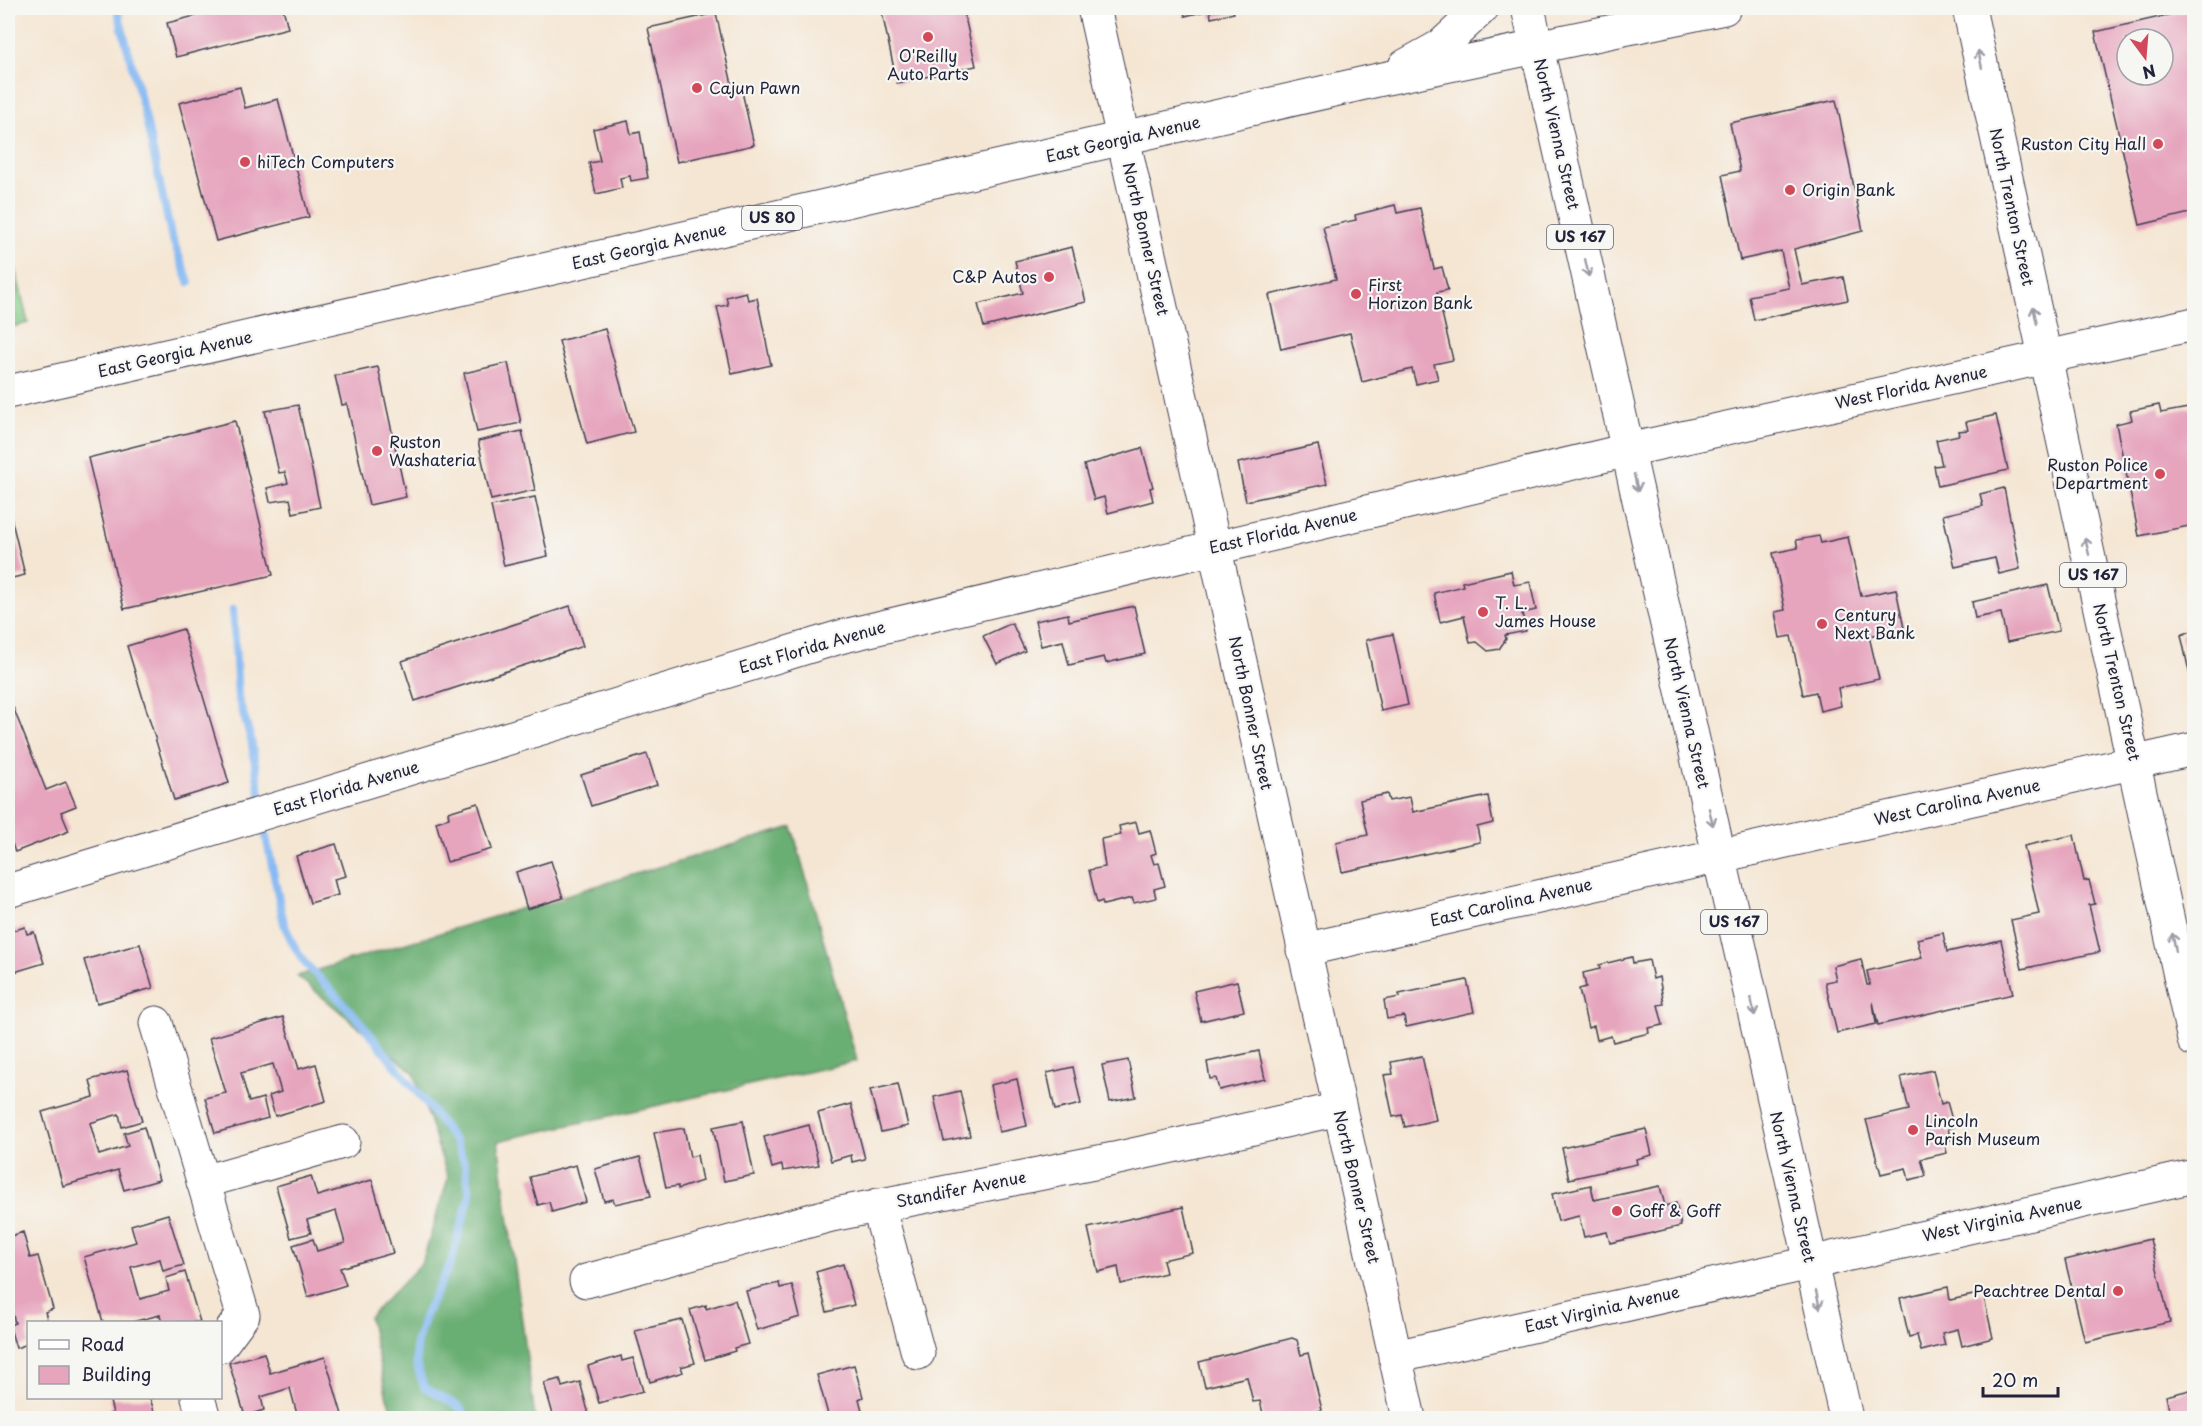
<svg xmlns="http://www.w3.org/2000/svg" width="2202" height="1426" font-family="'Playpen Sans',sans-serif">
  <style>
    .green { fill: #82ca85; stroke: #527660; stroke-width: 1.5 }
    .forest { fill: #69ae72; stroke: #466856; stroke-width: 1.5 }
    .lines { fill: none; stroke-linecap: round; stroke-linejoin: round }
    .stream { stroke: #85b9f3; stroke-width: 8 }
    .building { fill: #e6a4bd; fill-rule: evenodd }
    .minor-casing { stroke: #423f52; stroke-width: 35 }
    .major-casing { stroke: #423f52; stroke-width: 35 }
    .highway-casing { stroke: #423f52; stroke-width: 35 }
    .minor { stroke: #fff; stroke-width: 33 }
    .major { stroke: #fff; stroke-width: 33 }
    .highway { stroke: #fff; stroke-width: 33 }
    .oneway { stroke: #9c9ca7 }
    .poi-dot { fill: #d1495b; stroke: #f6f6f2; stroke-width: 2 }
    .labels { text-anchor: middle; stroke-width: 4.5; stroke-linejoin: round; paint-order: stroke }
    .shield { fill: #f6f6f2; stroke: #626272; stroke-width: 1.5 }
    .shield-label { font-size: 15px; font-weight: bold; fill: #22223b }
    .poi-label { font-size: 16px; fill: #22223b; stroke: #f6f6f2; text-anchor: start }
    .street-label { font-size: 16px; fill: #22223b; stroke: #f6f6f2 }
  </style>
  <rect width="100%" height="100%" fill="#f6f6f2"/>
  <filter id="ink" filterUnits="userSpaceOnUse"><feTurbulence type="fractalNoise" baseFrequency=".0167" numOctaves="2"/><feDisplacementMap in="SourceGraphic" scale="12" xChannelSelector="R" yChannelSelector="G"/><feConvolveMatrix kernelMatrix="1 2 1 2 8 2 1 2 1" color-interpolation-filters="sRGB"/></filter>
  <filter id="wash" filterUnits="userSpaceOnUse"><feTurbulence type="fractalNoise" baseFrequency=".008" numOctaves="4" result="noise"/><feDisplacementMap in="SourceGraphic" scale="24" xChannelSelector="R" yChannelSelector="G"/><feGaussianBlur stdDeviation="1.35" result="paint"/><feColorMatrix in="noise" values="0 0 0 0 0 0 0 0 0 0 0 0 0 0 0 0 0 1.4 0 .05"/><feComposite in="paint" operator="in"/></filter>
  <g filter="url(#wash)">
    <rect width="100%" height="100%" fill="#f5e6d3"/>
    <path class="green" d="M8 237 28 323 8 328V236Z"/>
    <path class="forest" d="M792 827 857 1061 498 1141 535 1418H395L387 1398 369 1317 422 1263 448 1178 414 1073 297 976Z"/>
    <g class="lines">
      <path class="stream" d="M117 8 145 115 171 235 189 282
        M233 609 238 697 251 739 260 794
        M265 832 284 924 293 944 304 962 359 1020 429 1107 456 1143 465 1164 470 1195 451 1262 425 1315 416 1345V1363L424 1387 458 1406 467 1418"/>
    </g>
    <g id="blocks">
      <path class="building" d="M226 8H283L288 28 176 57 167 23Z
        M881 8H963L976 66 897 83Z
        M1183 8H1232L1234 13 1211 18 1210 10 1185 16Z
        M2194 9V212L2140 225 2095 32ZM2127 39H2163V75H2127Z
        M716 13 733 89 741 87 754 145 677 162 648 28Z
        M240 87 245 108 278 99 309 217 216 241 179 103Z
        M1836 100 1863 231 1794 249 1802 285 1843 277 1848 300 1754 320 1749 296 1789 288 1781 251 1740 260 1722 175 1740 171 1730 123Z
        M628 121 631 134 640 132 648 178 631 181 630 176 620 178 622 188 596 194 589 163 600 161 593 129Z
        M1395 205 1397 213 1420 208 1434 269 1442 267 1448 290 1437 292 1453 360 1434 364 1438 379 1416 384 1412 369 1362 382 1350 333 1281 349 1269 295 1336 279 1323 227 1356 220 1355 215Z
        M1072 247 1086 302 984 327 978 304 1023 293 1015 261Z
        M746 292 748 300 757 298 771 365 732 374 717 307 728 305 726 297Z
        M605 329 634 432 587 444 559 341Z
        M508 363 521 423 477 432 464 373Z
        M378 367 406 497 369 505 347 404 342 405 335 376Z
        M298 405 320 507 293 513 290 499 270 502 267 488 288 483 285 472 279 473 265 411Z
        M2159 405 2161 413 2194 407V525L2139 536 2116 424 2132 420 2130 411Z
        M1996 415 2008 470 1938 486 1934 466 1942 465 1936 440 1959 435 1958 431 1968 430 1966 422Z
        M235 421 273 575 124 609 88 458Z
        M522 431 535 490 491 500 478 441Z
        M1318 445 1327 484 1246 501 1238 463Z
        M1142 448 1153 487 1150 488 1153 501 1108 513 1104 497 1094 500 1084 465Z
        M2004 488 2020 569 1999 574 1995 558 1955 567 1943 515 1983 506 1980 494Z
        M535 497 548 556 504 566 491 506Z
        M8 505 25 575 8 579Z
        M1819 536 1821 543 1848 537 1861 596 1896 589 1904 628 1869 636 1879 679 1838 688 1841 706 1820 711 1816 692 1803 695 1791 636 1780 638 1775 612 1785 610 1773 553 1798 548 1796 540Z
        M1511 571 1514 585 1530 582 1536 610 1522 613 1526 631 1505 635 1506 639 1499 649 1488 651 1477 642 1470 643 1464 616 1440 622 1434 593 1463 586 1462 582Z
        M2048 585 2059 631 2007 642 2001 613 1975 618 1972 602Z
        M570 606 583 646 415 701 402 661Z
        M1134 606 1145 654 1106 663 1104 657 1069 665 1063 641 1041 646 1035 621 1068 614 1069 621Z
        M1012 623 1025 651 997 664 983 636Z
        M183 629 229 783 174 800 127 646Z
        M2194 630V675L2190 676 2181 635Z
        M1393 634 1408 705 1381 711 1366 640Z
        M13 707 46 790 66 782 76 806 61 812 69 831 15 852 8 833V710Z
        M647 754 657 785 591 806 581 775Z
        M1387 794 1389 801 1410 797 1413 812 1488 796 1493 823 1477 827 1480 842 1342 872 1336 842 1368 835 1360 800Z
        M478 803 492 849 447 862 436 822 449 818 448 812Z
        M1136 822 1139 833 1150 830 1156 853 1151 855 1154 864 1159 863 1165 886 1154 889 1156 898 1134 903 1132 898 1103 905 1102 901 1097 903 1089 870 1105 867 1101 839 1121 835 1119 826Z
        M2074 835 2084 881 2089 880 2095 904 2089 905 2100 952 2022 969 2011 920 2039 914 2024 846Z
        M336 844 346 876 334 879 338 895 310 903 296 856Z
        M551 861 563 898 527 909 516 872Z
        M25 927 27 934 34 932 44 963 8 974V932Z
        M1943 933 1947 952 2001 940 2013 994 1878 1025 1873 1002 1876 1024 1837 1033 1825 982 1836 980 1833 966 1861 959 1867 985H1870L1867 971 1922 958 1917 939Z
        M140 944 153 988 97 1003 84 960Z
        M1632 957 1633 963 1649 960 1653 979 1659 977 1664 1004 1658 1005 1663 1025 1648 1028 1649 1033 1613 1042 1611 1036 1597 1040 1594 1026 1588 1028 1579 989 1586 987 1583 973 1600 969 1599 965Z
        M1467 980 1474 1012 1406 1027 1404 1016 1387 1019 1384 1000 1400 997 1399 994Z
        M1237 981 1244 1011 1201 1021 1194 991Z
        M283 1017 299 1069 316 1064 326 1101 275 1116 269 1096 281 1092 273 1064 241 1073 249 1102 263 1098 268 1118 215 1133 205 1098 226 1093 209 1038Z
        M1259 1051 1265 1079 1219 1090 1216 1078 1210 1079 1207 1062Z
        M1422 1056 1436 1120 1405 1127 1402 1115 1393 1117 1384 1075 1393 1074 1391 1062Z
        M1128 1060 1136 1097 1110 1102 1102 1065Z
        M1073 1067 1081 1104 1055 1110 1047 1073Z
        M127 1070 142 1121 122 1127 119 1114 90 1123 99 1155 128 1146 124 1133 144 1127 159 1180 124 1190 118 1170 63 1186 42 1112 94 1097 90 1080Z
        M1933 1070 1941 1104 1947 1102 1954 1127 1948 1129 1951 1140 1944 1141 1947 1153 1921 1159 1926 1176 1909 1180 1906 1168 1881 1174 1866 1120 1909 1110 1901 1077Z
        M1017 1079 1027 1126 999 1132 990 1085Z
        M898 1084 908 1126 881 1132 870 1090Z
        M960 1091 970 1136 944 1141 934 1097Z
        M851 1104 865 1159 852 1162 851 1155 831 1161 818 1113Z
        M743 1121 754 1175 724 1181 713 1127Z
        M809 1125 819 1165 783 1171 782 1165 772 1168 764 1137Z
        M684 1128 690 1157 697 1155 702 1181 678 1189V1186L666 1188 654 1133Z
        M1646 1129 1652 1155 1636 1159 1637 1164 1569 1179 1562 1148Z
        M640 1157 651 1196 615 1204 613 1199 604 1201 595 1169Z
        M576 1165 586 1202 552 1212 549 1202 538 1205 530 1177Z
        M311 1176 317 1196 372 1180 393 1253 340 1268 346 1285 308 1297 293 1245 313 1239 317 1251 345 1243 336 1211 307 1220 311 1233 291 1238 276 1186Z
        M1591 1185 1594 1200 1660 1186 1665 1206 1676 1203 1681 1226 1610 1243 1607 1232 1584 1237 1579 1216 1558 1221 1552 1194Z
        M1183 1207 1193 1253 1163 1260 1166 1273 1121 1284 1118 1267 1098 1272 1088 1228Z
        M168 1214 184 1265 163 1271 160 1259 131 1267 140 1299 169 1291 166 1278 185 1272 200 1322H162L160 1315 132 1322H103L84 1257 136 1242 131 1225Z
        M23 1232 30 1258 38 1256 53 1309 45 1312 48 1322H28V1344L16 1348 9 1325 15 1323 8 1296V1237Z
        M2150 1239 2170 1322 2085 1342 2065 1260Z
        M843 1264 854 1305 827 1312 816 1272Z
        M779 1283 780 1288 792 1285 800 1317 757 1330 746 1291Z
        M1948 1287 1950 1300 1983 1293 1993 1338 1962 1346 1958 1329 1942 1333 1945 1345 1921 1351 1917 1335 1909 1337 1900 1298Z
        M735 1300 748 1344 734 1348 735 1351 705 1360 690 1310 706 1305V1309Z
        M682 1320 695 1363 681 1367 683 1372 650 1382 635 1331Z
        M1292 1338 1297 1340 1301 1355 1308 1353 1322 1410 1314 1412 1315 1418H1264L1260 1401 1253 1402 1247 1377 1205 1387 1199 1362Z
        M264 1353 270 1373 325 1357 343 1418H298L290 1388 261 1397 264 1410 245 1416 229 1363Z
        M621 1356 622 1361 633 1358 643 1391 599 1403 588 1366Z
        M854 1365 863 1397 859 1399 862 1410 829 1418 817 1375Z
        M560 1379 562 1387 580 1382 590 1418H554L544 1383Z
        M2194 1389V1418H2171L2166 1396Z
        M109 1398H150L156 1418H97L113 1413Z"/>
    </g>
  </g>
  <g filter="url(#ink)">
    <use href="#blocks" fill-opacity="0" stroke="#423f52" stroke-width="1.5"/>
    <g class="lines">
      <defs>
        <path id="minor" d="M1094 8 1409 1418
          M8 891 840 637 1628 450 2194 324
          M1303 950 2194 749
          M156 1023 243 1315 220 1346
          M203 1182 343 1142
          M878 1205 918 1353
          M586 1281 831 1215 1114 1159 1339 1109
          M1395 1357 2194 1176
          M198 1398 204 1418"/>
        <path id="major" d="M1405 66 1441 46 1482 8
          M8 392 1378 80 1724 8"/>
        <path id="highway" d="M1528 8 1846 1418
          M1969 8 2194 1040"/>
      </defs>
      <use href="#minor" class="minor-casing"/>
      <use href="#major" class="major-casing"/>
      <use href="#highway" class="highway-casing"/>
      <use href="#minor" class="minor"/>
      <use href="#major" class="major"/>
      <use href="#highway" class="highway"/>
    </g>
    <defs><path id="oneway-shaft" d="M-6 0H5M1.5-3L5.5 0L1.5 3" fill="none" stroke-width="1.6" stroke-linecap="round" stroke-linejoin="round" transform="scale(1.5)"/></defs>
    <g class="oneway">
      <use href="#oneway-shaft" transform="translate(1980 59) rotate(-102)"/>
      <use href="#oneway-shaft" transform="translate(1587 268) rotate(78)"/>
      <use href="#oneway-shaft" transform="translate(2035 315) rotate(-102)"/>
      <use href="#oneway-shaft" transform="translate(1636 483) rotate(77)"/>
      <use href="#oneway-shaft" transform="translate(2087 546) rotate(-103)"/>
      <use href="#oneway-shaft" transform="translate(1711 817) rotate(77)"/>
      <use href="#oneway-shaft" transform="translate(2174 942) rotate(-102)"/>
      <use href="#oneway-shaft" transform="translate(1753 1007) rotate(78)"/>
      <use href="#oneway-shaft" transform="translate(1818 1300) rotate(77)"/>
    </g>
  </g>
  <g class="poi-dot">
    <circle cx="928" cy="37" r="6"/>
    <circle cx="697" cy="88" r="6"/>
    <circle cx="2158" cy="144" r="6"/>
    <circle cx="245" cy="162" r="6"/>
    <circle cx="1790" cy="190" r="6"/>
    <circle cx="1049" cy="277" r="6"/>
    <circle cx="1356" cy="294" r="6"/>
    <circle cx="377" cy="451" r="6"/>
    <circle cx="2160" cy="474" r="6"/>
    <circle cx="1483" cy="612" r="6"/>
    <circle cx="1822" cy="624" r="6"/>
    <circle cx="1913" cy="1130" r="6"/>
    <circle cx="1617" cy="1211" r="6"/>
    <circle cx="2118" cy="1291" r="6"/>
  </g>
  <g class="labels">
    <g class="shield">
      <rect x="742" y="206" width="60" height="24" rx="4.5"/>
      <rect x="1547" y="225" width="66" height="24" rx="4.5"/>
      <rect x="2060" y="563" width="66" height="24" rx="4.5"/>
      <rect x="1701" y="910" width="66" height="24" rx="4.5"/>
    </g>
    <g class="shield-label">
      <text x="772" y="223">US 80</text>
      <text x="1580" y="242">US 167</text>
      <text x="2093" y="580">US 167</text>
      <text x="1734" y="927">US 167</text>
    </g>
    <g class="poi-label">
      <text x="928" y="62" text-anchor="middle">O'Reilly<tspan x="928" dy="18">Auto Parts</tspan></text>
      <text x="709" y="94">Cajun Pawn</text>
      <text x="2146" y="150" text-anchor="end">Ruston City Hall</text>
      <text x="257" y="168">hiTech Computers</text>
      <text x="1802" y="196">Origin Bank</text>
      <text x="1037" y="283" text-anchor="end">C&amp;P Autos</text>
      <text x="1368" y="291">First<tspan x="1368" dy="18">Horizon Bank</tspan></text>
      <text x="389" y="448">Ruston<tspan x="389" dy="18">Washateria</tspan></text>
      <text x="2148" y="471" text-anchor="end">Ruston Police<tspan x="2148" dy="18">Department</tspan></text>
      <text x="1495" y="609">T. L.<tspan x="1495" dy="18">James House</tspan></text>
      <text x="1834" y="621">Century<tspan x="1834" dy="18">Next Bank</tspan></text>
      <text x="1925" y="1127">Lincoln<tspan x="1925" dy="18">Parish Museum</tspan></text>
      <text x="1629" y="1217">Goff &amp; Goff</text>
      <text x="2106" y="1297" text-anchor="end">Peachtree Dental</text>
    </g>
    <g class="street-label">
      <text transform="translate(1557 134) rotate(77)" y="6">North Vienna Street</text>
      <text transform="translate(1123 139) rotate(-13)" y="6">East Georgia Avenue</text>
      <text transform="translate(2012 207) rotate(78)" y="6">North Trenton Street</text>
      <text transform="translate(1146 239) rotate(77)" y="6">North Bonner Street</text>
      <text transform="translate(649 246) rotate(-13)" y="6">East Georgia Avenue</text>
      <text transform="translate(175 354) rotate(-13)" y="6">East Georgia Avenue</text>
      <text transform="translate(1911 387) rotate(-12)" y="6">West Florida Avenue</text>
      <text transform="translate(1283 531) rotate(-13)" y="6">East Florida Avenue</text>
      <text transform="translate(812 647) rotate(-16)" y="6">East Florida Avenue</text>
      <text transform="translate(2117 682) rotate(77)" y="6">North Trenton Street</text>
      <text transform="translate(1251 713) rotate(78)" y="6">North Bonner Street</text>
      <text transform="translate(1687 713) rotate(77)" y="6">North Vienna Street</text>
      <text transform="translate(346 788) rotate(-17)" y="6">East Florida Avenue</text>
      <text transform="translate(1957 802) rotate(-12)" y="6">West Carolina Avenue</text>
      <text transform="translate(1511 902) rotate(-13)" y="6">East Carolina Avenue</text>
      <text transform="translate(1357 1187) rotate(77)" y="6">North Bonner Street</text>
      <text transform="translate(1793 1187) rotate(77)" y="6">North Vienna Street</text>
      <text transform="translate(961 1189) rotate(-11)" y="6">Standifer Avenue</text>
      <text transform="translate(2002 1219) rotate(-12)" y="6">West Virginia Avenue</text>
      <text transform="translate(1602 1309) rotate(-13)" y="6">East Virginia Avenue</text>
    </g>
  </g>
  <rect width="2202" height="1426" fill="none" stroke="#f6f6f2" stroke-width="30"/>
  <rect x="27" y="1321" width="195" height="78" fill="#f6f6f2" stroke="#a1a1a9" stroke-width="1.5"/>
  <rect x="39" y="1340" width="30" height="9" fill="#ffffff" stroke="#a1a1a9" stroke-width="1.5"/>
  <text x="81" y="1351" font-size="18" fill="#22223b">Road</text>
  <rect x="39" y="1366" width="30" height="18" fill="#e6a4bd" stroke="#a1a1a9" stroke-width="1.5"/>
  <text x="81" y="1381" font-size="18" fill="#22223b">Building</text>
  <g transform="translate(2145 57) rotate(164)"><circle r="28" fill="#f6f6f2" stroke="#a1a1a9" stroke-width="1.5"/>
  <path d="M0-4.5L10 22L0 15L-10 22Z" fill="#d1495b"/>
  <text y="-9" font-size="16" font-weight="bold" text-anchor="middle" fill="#22223b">N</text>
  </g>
  <path d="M1983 1387v9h75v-9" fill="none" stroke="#22223b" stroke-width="3"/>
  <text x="1992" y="1387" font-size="18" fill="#22223b" stroke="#f6f6f2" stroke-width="4.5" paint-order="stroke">20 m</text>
</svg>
